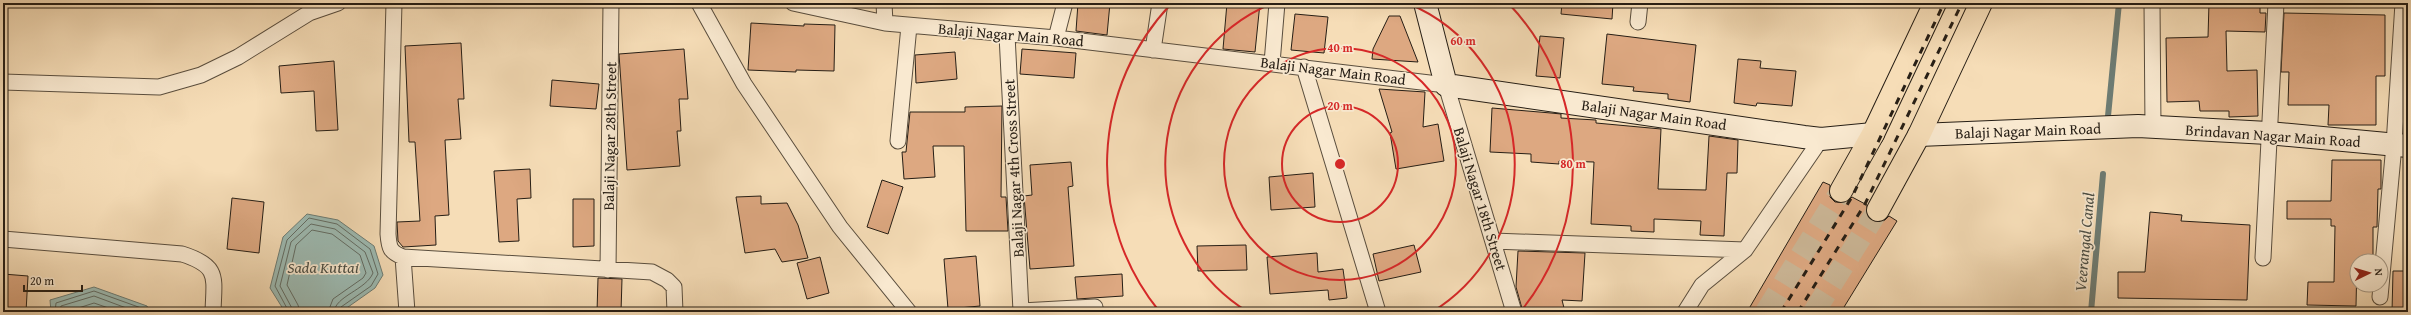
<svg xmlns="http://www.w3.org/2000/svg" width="2411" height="315" font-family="'Gentium Book Plus',serif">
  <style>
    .water { fill: #9dbbb3; stroke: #6d7c74 }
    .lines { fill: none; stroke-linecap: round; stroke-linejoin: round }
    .shore { stroke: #626c64; stroke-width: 1 }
    .stream { stroke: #6d7c74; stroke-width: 6 }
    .building { fill: #dda881; stroke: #261e15 }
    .primary-tunnel { stroke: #ccb797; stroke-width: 22; stroke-dasharray: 22 11; stroke-linecap: butt }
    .street-casing { stroke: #5a4e3e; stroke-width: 17 }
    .secondary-casing { stroke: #261e15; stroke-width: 24 }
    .primary-casing { stroke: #261e15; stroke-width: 24 }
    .street { stroke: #f9e9d0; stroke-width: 15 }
    .secondary { stroke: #f9e9d0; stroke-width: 22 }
    .primary { stroke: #f6ddb7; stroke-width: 22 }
    .rail { stroke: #261e15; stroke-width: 3; stroke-dasharray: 7 7; stroke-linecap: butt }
    .ring { fill: none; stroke: #d62828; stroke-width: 2 }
    .labels { text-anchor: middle; stroke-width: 3.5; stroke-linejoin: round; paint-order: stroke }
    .street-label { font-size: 15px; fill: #261e15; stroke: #f9e9d0 }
    .water-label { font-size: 16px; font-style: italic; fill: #4a4d44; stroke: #f9e9d0 }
    .centre { fill: #d62828; stroke: #f9e9d0; stroke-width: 2 }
    .ring-label { font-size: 12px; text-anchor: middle; font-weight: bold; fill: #d62828; stroke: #f9e9d0; stroke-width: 3.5; stroke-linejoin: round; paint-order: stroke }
  </style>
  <rect width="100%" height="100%" fill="#f6ddb7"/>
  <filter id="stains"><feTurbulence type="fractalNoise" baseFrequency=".005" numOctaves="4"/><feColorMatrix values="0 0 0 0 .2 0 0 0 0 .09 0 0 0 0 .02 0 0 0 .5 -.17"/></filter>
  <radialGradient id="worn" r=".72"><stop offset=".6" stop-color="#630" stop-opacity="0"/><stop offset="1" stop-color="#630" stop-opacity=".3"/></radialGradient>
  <path class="water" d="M307 214 338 220 374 246 383 275 375 288 341 312H285L270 288 283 237Z
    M94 287 147 306 150 312H51L50 300Z"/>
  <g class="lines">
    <path class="shore" d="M55 312 56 303 94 291 144 309 146 312
      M60 312 61 306 94 296 137 312
      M66 312 94 303 120 312
      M289 312 275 286 287 240 309 218 337 224 370 249 378 274 371 286 341 307 339 312
      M294 312 280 286 291 242 311 224 335 229 365 252 373 273C366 290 335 296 334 312
      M300 312 298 305 287 285 296 245 312 230 332 234 360 255 366 273 363 278 333 299 328 312"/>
    <path class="stream" d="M2108 116 2119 3
      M2091 312 2103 174"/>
  </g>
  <path class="building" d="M1078 3H1110L1107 35 1076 31Z
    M1227 3H1260L1255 52 1223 49Z
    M1562 3H1613L1612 19 1561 14Z
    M2209 3H2260V13H2266L2265 32 2226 31 2227 71 2257 70 2258 116 2229 117V111H2200L2199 101 2167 102 2166 38 2208 37Z
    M2284 13 2385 15V76H2376V125H2328L2329 105H2288L2289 72H2281Z
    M1295 14 1328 17 1324 53 1291 50Z
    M1389 16H1400L1418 62 1372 59 1373 49Z
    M751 23 804 26V24L835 25 834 71 796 70V72L748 70Z
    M1607 34 1696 45 1690 102 1668 99V94L1633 91 1634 87 1602 84Z
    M1540 36 1564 38 1560 78 1536 76Z
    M461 43 464 99H458L461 139 445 140 449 215 435 216 436 245 403 247 398 241 397 222 420 221 415 142H409L405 46Z
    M684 49 688 99H679L681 131H677L680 166 627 170 619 54Z
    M1022 49 1076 53 1074 78 1020 74Z
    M955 52 957 79 916 83 915 55Z
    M1738 59 1761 61 1760 68 1796 71 1792 106 1757 103 1756 106 1734 103Z
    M334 61 338 130 316 131 314 91 281 93 279 66Z
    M552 80 599 84 596 109 550 106Z
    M1379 89 1425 92 1423 127 1438 124 1444 161 1396 169 1390 133 1392 132Z
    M1002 106 1001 197H1006L1008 231H966L964 146H933L935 177 904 179 902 152H906L910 112H965V107Z
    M1492 108 1551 113 1561 114V118L1596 120V123L1661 129 1658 189 1706 190 1709 136 1738 140 1737 173H1727L1724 236 1700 235 1701 221 1654 219V232L1631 231V226L1591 224 1594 162 1559 161V164L1531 162V154L1490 152Z
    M2332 160H2381V189H2378L2377 227H2373V261H2357L2356 306 2307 305 2308 282H2334L2335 226H2331V219H2287V201H2331Z
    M1071 162 1073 186 1068 187 1074 266 1030 269 1024 196 1032 195 1030 165Z
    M530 169 531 198 517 199 519 241 499 242 494 171Z
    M1313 173 1315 207 1271 210 1269 177Z
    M882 180 903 187 888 234 867 227Z
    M1823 182 1830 185V197L1835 202H1847L1852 197 1867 205V216L1872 221H1884L1889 216 1897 221 1841 312H1747Z
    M761 196V204L787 203 798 225 808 258 782 262 775 249 745 253 736 197Z
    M232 198 264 202 259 253 227 249Z
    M573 199H594V246L573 247Z
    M2150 212 2182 215 2181 221 2250 225 2247 300 2118 298V272H2145Z
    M1246 245 1247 270 1198 271 1197 246Z
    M1414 245 1421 272 1379 281 1373 254Z
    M1518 251 1585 253 1582 301 1562 300 1565 312H1523L1516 287Z
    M1317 253 1318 272 1343 269 1347 298 1329 300 1328 290 1270 294 1267 257Z
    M976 256 980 306 948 309 944 259Z
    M820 257 829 293 807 299 797 263Z
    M2393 271H2408V312H2392Z
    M3 274 28 276 26 312H3Z
    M1122 274 1123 296 1077 299 1075 277Z
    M598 278 622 279 621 312H597Z"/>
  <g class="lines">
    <path class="primary-tunnel" d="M1766 312 1841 191
      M1814 312 1878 210"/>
    <defs>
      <path id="street" d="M394 3 388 234C389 248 390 252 403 257L652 272 667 280 674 287 675 312
        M699 3 744 84 840 227 909 312
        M793 3 885 23 1056 38 1446 85 1514 312
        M884 3 885 23
        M2152 3 2153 128
        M1638 22 1640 3
        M1007 35 1021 311 1095 307
        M1056 38 1065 3
        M1153 50 1160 3
        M1272 63 1277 3
        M1304 67 1378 312
        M3 82 159 87 201 75 238 57 309 13 338 3
        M898 141 909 26
        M3 239 182 254C220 266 214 277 213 312
        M1493 241 1745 250
        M403 257 407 312
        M2263 258 2276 3
        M608 270 611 3
        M2380 297 2394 145 2403 3
        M1685 312 1702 285 1745 250 1821 139"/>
      <path id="secondary" d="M1425 3 1446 85 1804 137 1821 139 1873 134
        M1919 135 2138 126 2268 133 2408 146"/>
      <path id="primary" d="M1841 191 1873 134 1935 3
        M1878 210 1919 135 1981 3"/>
    </defs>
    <use href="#street" class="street-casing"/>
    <use href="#secondary" class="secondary-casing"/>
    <use href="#primary" class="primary-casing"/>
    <use href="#street" class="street"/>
    <use href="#secondary" class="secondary"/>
    <use href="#primary" class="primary"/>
    <path class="rail" d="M1781 312 1852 197 1944 3
      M1798 312 1865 204 1962 3"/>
  </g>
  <g class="ring">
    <circle cx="1340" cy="164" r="58"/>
    <circle cx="1340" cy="164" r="116"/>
    <path d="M1248 312A174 174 0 0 1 1273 3M1407 3A174 174 0 0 1 1432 312"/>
    <path d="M1159 311A233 233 0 0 1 1171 4M1509 4A233 233 0 0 1 1521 311"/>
  </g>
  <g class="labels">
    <g class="street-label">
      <text transform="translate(1011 35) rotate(5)" y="5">Balaji Nagar Main Road</text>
      <text transform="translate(1333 71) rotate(7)" y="5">Balaji Nagar Main Road</text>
      <text transform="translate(1654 115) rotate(8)" y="5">Balaji Nagar Main Road</text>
      <text transform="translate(2028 131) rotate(-2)" y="5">Balaji Nagar Main Road</text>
      <text transform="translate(610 136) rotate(-89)" y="5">Balaji Nagar 28th Street</text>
      <text transform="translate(2273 136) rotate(4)" y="5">Brindavan Nagar Main Road</text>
      <text transform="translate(1014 168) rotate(-93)" y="5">Balaji Nagar 4th Cross Street</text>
      <text transform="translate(1480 199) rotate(73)" y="5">Balaji Nagar 18th Street</text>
    </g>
    <g class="water-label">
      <text transform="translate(2084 242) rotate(-85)" y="6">Veerangal Canal</text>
      <text x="323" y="273">Sada Kuttai</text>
    </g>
  </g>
  <circle cx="1340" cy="164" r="6" class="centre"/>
  <g class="ring-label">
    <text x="1463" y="45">60 m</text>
    <text x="1340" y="52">40 m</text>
    <text x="1340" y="110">20 m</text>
    <text x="1573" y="168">80 m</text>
  </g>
  <rect width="2411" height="315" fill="none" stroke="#f6ddb7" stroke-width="16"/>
  <rect x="4" y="4" width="2403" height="307" fill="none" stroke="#261e15" stroke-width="2"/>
  <rect x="8" y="8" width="2395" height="299" fill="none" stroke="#261e15"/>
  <g transform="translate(2369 273) rotate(85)"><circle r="19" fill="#f9e9d0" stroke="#a59885"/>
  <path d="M0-3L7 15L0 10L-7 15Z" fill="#8f2418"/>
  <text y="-6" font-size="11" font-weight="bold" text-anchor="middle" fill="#261e15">N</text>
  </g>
  <path d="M24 285v6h58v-6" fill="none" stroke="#261e15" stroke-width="2"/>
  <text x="30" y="285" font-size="12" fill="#261e15" stroke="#f9e9d0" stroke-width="3" paint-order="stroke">20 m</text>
  <rect width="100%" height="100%" filter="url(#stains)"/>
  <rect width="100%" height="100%" fill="url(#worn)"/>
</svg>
